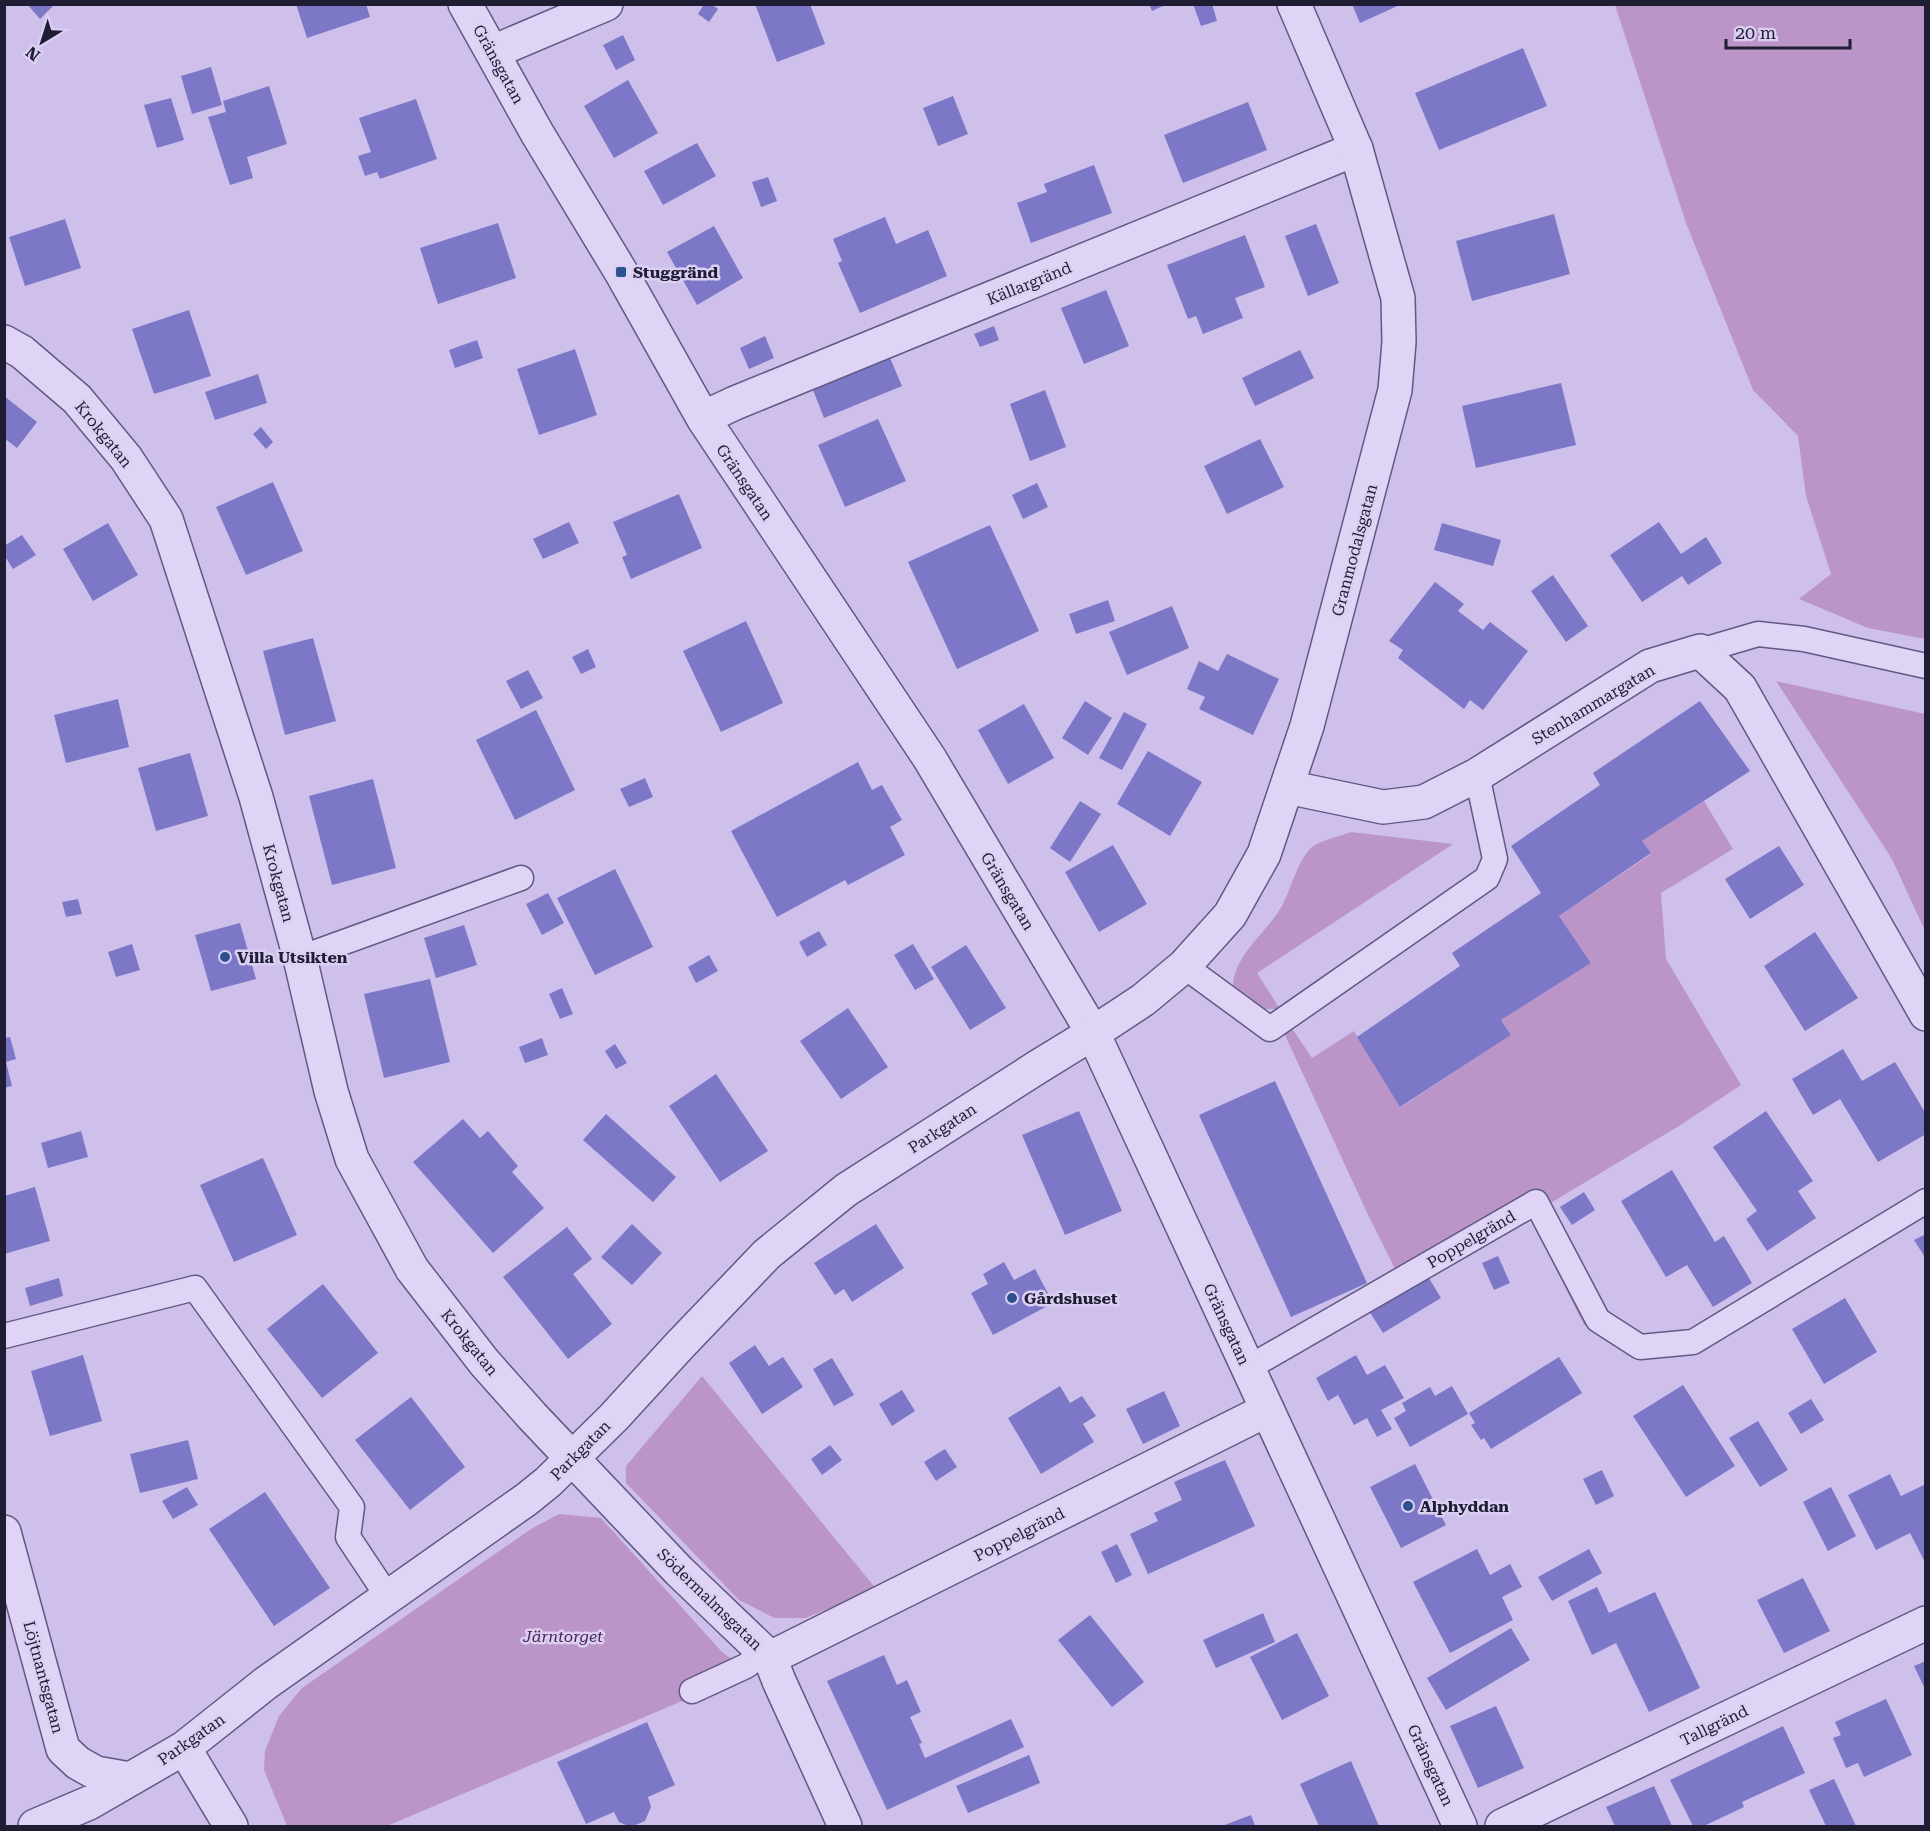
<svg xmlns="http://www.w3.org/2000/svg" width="1930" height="1831" font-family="'Roboto Serif',serif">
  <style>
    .green { fill: #bb95c8 }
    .building { fill: #7c78c7 }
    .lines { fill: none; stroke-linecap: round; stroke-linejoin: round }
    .service-casing { stroke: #605983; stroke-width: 27 }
    .minor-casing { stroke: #605983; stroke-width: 36 }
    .tertiary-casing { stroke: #605983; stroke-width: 36 }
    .service { stroke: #dfd3f6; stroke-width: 24 }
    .minor { stroke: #dfd3f6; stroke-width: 33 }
    .tertiary { stroke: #dfd3f6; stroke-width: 33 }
    .poi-dot { fill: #2d518e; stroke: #dbcff3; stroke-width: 2 }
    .labels { text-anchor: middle; stroke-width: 5; stroke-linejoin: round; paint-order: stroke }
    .street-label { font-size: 16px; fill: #1f1d33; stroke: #dbcff3 }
    .poi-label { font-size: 16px; font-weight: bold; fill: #1f1d33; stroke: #dbcff3; text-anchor: start }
    .park-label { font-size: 16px; font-style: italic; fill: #4a254e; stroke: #dbcff3 }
  </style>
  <rect width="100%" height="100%" fill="#cec0eb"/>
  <path class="green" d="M1615 5H1925V639L1868 628 1799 599 1831 574 1806 496 1798 436 1753 390 1686 223Z
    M1776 681 1925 714V931L1892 859Z
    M1704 801 1733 849 1661 893 1666 959 1741 1085 1679 1126 1549 1204 1606 1312 1584 1325 1530 1217 1405 1289 1369 1217 1279 1022 1285 1018 1312 1058 1354 1031 1401 1107 1511 1035 1501 1020 1591 963 1559 916 1651 854 1642 841Z
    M1351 832 1453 844 1257 973 1280 1009H1264L1245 996 1233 985C1235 953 1269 931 1283 904 1291 888 1299 858 1312 847 1319 841 1341 836 1351 832Z
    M702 1376 877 1590 805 1618H774L739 1600 626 1483V1466Z
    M559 1514 601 1518 722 1652 748 1671 694 1696 387 1826H287L264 1770 265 1751 279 1716 302 1688 531 1529Z"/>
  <path class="building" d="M27 4H55L40 19Z
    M296 4H366L370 17 307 38Z
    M704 4H711L718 9 709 22 698 14Z
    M755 4H810L825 44 777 62Z
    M1149 4H1167L1152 11Z
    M1193 4H1212L1217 21 1201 26Z
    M1352 4H1402L1360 23Z
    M623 35 635 60 616 70 603 45Z
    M1523 48 1547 106 1439 150 1415 93Z
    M211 67 222 105 192 114 181 76Z
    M628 80 658 133 614 158 584 106Z
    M269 86 287 144 247 157 253 178 230 185 208 117 226 112 223 101Z
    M953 96 968 134 938 146 923 108Z
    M171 98 184 140 157 148 144 105Z
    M416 99 437 159 380 179 377 172 365 176 358 156 371 152 359 118Z
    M1248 102 1267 150 1183 183 1164 135Z
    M697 143 716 176 663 205 644 171Z
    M1094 165 1112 213 1031 243 1017 203 1047 192 1044 184Z
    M768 177 777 201 761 207 752 182Z
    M1554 214 1570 274 1472 301 1456 241Z
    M885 217 896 244 928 230 947 276 860 313 838 263 842 261 833 239Z
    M65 219 81 268 25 286 9 237Z
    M498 223 516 278 438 304 420 248Z
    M1316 224 1339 283 1308 296 1285 236Z
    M714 226 743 278 697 305 667 252Z
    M1245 235 1265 287 1235 298 1243 318 1203 334 1196 316 1188 319 1167 265Z
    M1106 290 1129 346 1084 364 1061 308Z
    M189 310 211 376 154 394 132 329Z
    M994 326 999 340 980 347 974 334Z
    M765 336 774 358 749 369 740 348Z
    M477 340 483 358 455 368 449 350Z
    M575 349 597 415 539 435 517 369Z
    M1300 350 1314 378 1255 406 1242 378Z
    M890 358 902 386 824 418 813 390Z
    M258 374 267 403 215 420 205 392Z
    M1561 383 1576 445 1476 468 1462 406Z
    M1045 390 1066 447 1030 461 1010 404Z
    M4 396 37 422 17 448 4 438Z
    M878 419 906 481 845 507 818 445Z
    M261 427 273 442 266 449 253 434Z
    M1260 439 1284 487 1227 514 1204 466Z
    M273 482 303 551 246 575 216 507Z
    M1037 483 1048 507 1023 519 1012 495Z
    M679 494 702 548 631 579 622 557 627 555 613 522Z
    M569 522 579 543 543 559 533 539Z
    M1659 522 1681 554 1706 537 1722 563 1688 585 1682 576 1642 602 1610 555Z
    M108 523 138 575 93 601 63 549Z
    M1442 523 1501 540 1493 566 1434 550Z
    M990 525 1039 631 957 669 908 562Z
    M22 535 36 555 13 569 4 555V546Z
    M1553 575 1588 626 1566 642 1531 591Z
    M1435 582 1464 604 1458 611 1483 630 1490 622 1528 651 1483 710 1470 700 1464 709 1398 658 1403 650 1389 641Z
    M1108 600 1115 621 1076 634 1069 614Z
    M1172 606 1189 648 1127 675 1109 632Z
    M746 621 783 703 721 732 683 651Z
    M313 638 336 721 285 735 263 651Z
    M588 649 596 667 581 674 572 657Z
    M1227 654 1279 679 1253 735 1199 709 1205 697 1187 689 1199 661 1218 671Z
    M528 670 543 698 521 709 506 681Z
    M118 699 129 747 66 763 54 715Z
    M1085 701 1112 718 1088 755 1062 738Z
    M1700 701 1750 771 1642 841 1651 853 1559 916 1591 963 1501 1020 1511 1035 1400 1107 1357 1037 1460 966 1452 953 1541 893 1511 846 1600 785 1593 773Z
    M1024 704 1054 758 1008 784 978 730Z
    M536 710 575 790 515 820 476 740Z
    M1124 712 1147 724 1122 770 1099 758Z
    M1148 751 1202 782 1170 836 1117 804Z
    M190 753 208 816 156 831 138 768Z
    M858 762 872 790 882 785 902 820 890 827 905 855 848 885 845 880 777 917 731 831Z
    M645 778 653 797 629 807 620 789Z
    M373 779 396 868 332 885 309 796Z
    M1080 801 1101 814 1070 862 1050 848Z
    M1113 845 1147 904 1099 932 1065 872Z
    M1779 846 1804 885 1750 919 1725 879Z
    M615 869 653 947 595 975 557 898Z
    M548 893 564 923 542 935 526 904Z
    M78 899 82 914 66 917 62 902Z
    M240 923 256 979 211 991 195 935Z
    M464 925 477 965 436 978 424 938Z
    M819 931 827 945 807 957 799 942Z
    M1815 932 1858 998 1805 1031 1764 966Z
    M132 944 140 970 116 977 108 952Z
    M913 944 934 979 915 990 894 955Z
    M966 945 1006 1008 970 1030 931 967Z
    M709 955 718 971 696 983 688 967Z
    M430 979 450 1062 384 1078 364 994Z
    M562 988 573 1014 560 1019 549 994Z
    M848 1008 888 1067 841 1099 800 1041Z
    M10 1037 16 1059 6 1062 12 1086 4 1088V1038Z
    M542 1038 548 1055 525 1063 519 1047Z
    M615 1044 627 1063 616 1069 605 1051Z
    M1843 1049 1862 1081 1895 1062 1926 1114V1134L1878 1162 1840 1099 1813 1115 1792 1079Z
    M716 1074 768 1151 720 1182 669 1106Z
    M1275 1081 1367 1283 1291 1317 1199 1115Z
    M1079 1111 1122 1211 1065 1235 1022 1135Z
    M1766 1111 1813 1181 1798 1191 1816 1218 1767 1251 1746 1219 1757 1211 1713 1147Z
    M606 1114 676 1177 653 1202 583 1140Z
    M463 1119 480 1138 488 1131 518 1166 512 1172 544 1208 493 1253 413 1162Z
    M81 1131 88 1157 48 1168 41 1143Z
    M263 1158 297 1235 234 1262 200 1185Z
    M1672 1170 1715 1242 1724 1236 1752 1283 1713 1307 1687 1265 1666 1277 1621 1201Z
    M35 1187 50 1241 4 1254V1196Z
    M1584 1192 1595 1210 1572 1225 1560 1207Z
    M632 1224 662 1253 632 1285 601 1257Z
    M876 1224 904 1268 852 1302 844 1289 835 1295 814 1263Z
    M567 1227 592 1259 573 1274 612 1324 568 1359 503 1277Z
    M1926 1234V1259L1914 1240Z
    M1498 1256 1510 1283 1494 1290 1482 1263Z
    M1004 1262 1014 1280 1035 1269 1053 1303 993 1335 971 1293 988 1284 983 1274Z
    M1427 1275 1441 1298 1383 1333 1369 1311Z
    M59 1278 63 1296 30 1306 25 1288Z
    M323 1284 378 1353 322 1398 267 1329Z
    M1845 1298 1877 1352 1824 1384 1792 1329Z
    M755 1345 769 1366 783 1357 803 1387 762 1414 729 1363Z
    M83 1355 102 1421 50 1436 31 1371Z
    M1356 1355 1367 1375 1385 1365 1404 1398 1381 1410 1392 1429 1377 1437 1367 1418 1354 1425 1338 1395 1328 1401 1316 1378Z
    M1559 1357 1582 1393 1491 1449 1484 1438 1481 1440 1471 1425 1475 1423 1469 1413Z
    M832 1358 854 1395 834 1406 813 1369Z
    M1683 1385 1735 1466 1686 1497 1633 1416Z
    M1060 1386 1070 1403 1082 1396 1096 1416 1083 1424 1094 1442 1041 1474 1008 1418Z
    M1452 1386 1468 1414 1410 1447 1394 1418 1406 1411 1402 1403 1430 1387 1435 1396Z
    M902 1390 915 1411 892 1426 879 1404Z
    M1164 1391 1180 1426 1143 1444 1126 1409Z
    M411 1397 465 1467 410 1510 355 1440Z
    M1811 1399 1824 1420 1801 1434 1788 1413Z
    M1758 1421 1788 1470 1760 1487 1729 1438Z
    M188 1440 198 1479 140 1493 130 1454Z
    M830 1445 842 1460 822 1475 811 1459Z
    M945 1449 957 1467 936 1481 924 1462Z
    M1225 1460 1255 1526 1148 1574 1130 1534 1158 1521 1154 1513 1182 1500 1174 1482Z
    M1415 1464 1446 1525 1401 1548 1370 1487Z
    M1602 1470 1614 1496 1596 1505 1583 1479Z
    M1890 1474 1901 1496 1926 1484V1564L1910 1533 1876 1550 1848 1495Z
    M187 1487 198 1505 173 1519 162 1501Z
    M1831 1487 1856 1536 1828 1551 1803 1502Z
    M265 1492 330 1588 274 1626 209 1529Z
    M1117 1544 1132 1575 1116 1583 1101 1552Z
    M1477 1549 1490 1575 1510 1564 1522 1587 1502 1597 1513 1620 1450 1653 1413 1582Z
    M1589 1549 1602 1573 1552 1601 1538 1577Z
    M1803 1578 1830 1631 1784 1653 1757 1600Z
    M1597 1587 1609 1613 1655 1592 1700 1688 1649 1712 1616 1643 1592 1655 1568 1601Z
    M1263 1613 1275 1642 1216 1668 1203 1640Z
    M1090 1615 1144 1682 1112 1707 1058 1640Z
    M1511 1628 1530 1660 1446 1710 1427 1678Z
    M1297 1633 1329 1696 1282 1720 1250 1657Z
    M884 1655 897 1685 907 1680 921 1712 910 1717 922 1743 919 1744 925 1758 1011 1719 1024 1747 887 1810 827 1681Z
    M1926 1661V1691L1914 1666Z
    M1886 1699 1912 1755 1864 1777 1858 1763 1846 1768 1833 1738 1841 1735 1835 1722Z
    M1496 1706 1524 1768 1478 1788 1450 1726Z
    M647 1722 675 1785 648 1797 651 1807 645 1821 633 1826H628L619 1822 614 1812 586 1824 557 1762Z
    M1783 1726 1805 1773 1742 1802 1744 1807 1704 1826H1693L1670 1780Z
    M1029 1755 1040 1783 968 1813 956 1786Z
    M1351 1761 1379 1826H1319L1300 1784Z
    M1834 1779 1856 1826H1826L1809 1790Z
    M1654 1786 1672 1826H1615L1606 1807Z
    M1251 1815 1255 1826H1222Z"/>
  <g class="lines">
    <defs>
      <path id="service" d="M1700 651 1758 634 1804 639 1926 666
        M300 958 521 878
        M1184 966 1270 1029 1487 878 1495 859 1477 775
        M4 1336 195 1288 352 1507 348 1537 388 1597
        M1248 1368 1536 1202 1598 1320 1640 1347 1693 1342 1926 1201
        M692 1691 746 1666 765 1652"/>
      <path id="minor" d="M493 52 606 4
        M4 342 22 352 77 399 126 458 166 519 256 797 300 958 331 1091 352 1159 412 1269 484 1362 532 1416 679 1571 770 1658 779 1681 845 1826
        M703 418 735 403 1356 149
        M1287 787 1383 807 1424 802 1477 775 1650 666 1700 651 1740 688 1926 1014
        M4 1532 63 1749 78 1763 96 1773 130 1779
        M770 1658 1267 1410
        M184 1748 231 1826
        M35 1826 89 1803 184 1748 266 1683 527 1499 548 1482 614 1417 679 1346 767 1254 846 1190 1036 1068 1093 1033 930 759 703 418 621 272 537 133 465 4
        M1502 1826 1926 1623"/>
      <path id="tertiary" d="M1294 4 1356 149 1398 298 1399 342 1395 390 1307 726 1264 854 1230 915 1184 966 1143 1000 1093 1033 1460 1826"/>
    </defs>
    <use href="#service" class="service-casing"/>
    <use href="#minor" class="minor-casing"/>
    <use href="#tertiary" class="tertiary-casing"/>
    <use href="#service" class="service"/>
    <use href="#minor" class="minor"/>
    <use href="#tertiary" class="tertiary"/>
  </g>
  <g class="poi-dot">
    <rect x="615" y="266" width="12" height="12" rx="3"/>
    <circle cx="225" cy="957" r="6"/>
    <circle cx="1012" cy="1298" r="6"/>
    <circle cx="1408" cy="1506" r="6"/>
  </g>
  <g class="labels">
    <g class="street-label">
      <text transform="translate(499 64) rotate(61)" y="6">Gränsgatan</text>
      <text transform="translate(1029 283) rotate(-22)" y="6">Källargränd</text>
      <text transform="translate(104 434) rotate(51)" y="6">Krokgatan</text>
      <text transform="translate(745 482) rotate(56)" y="6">Gränsgatan</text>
      <text transform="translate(1354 550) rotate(-75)" y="6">Granmodalsgatan</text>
      <text transform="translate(1593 704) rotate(-31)" y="6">Stenhammargatan</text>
      <text transform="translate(279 883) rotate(75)" y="6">Krokgatan</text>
      <text transform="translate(1008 891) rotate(59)" y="6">Gränsgatan</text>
      <text transform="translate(942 1128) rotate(-33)" y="6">Parkgatan</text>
      <text transform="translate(1471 1239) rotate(-30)" y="6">Poppelgränd</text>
      <text transform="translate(1227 1324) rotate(65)" y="6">Gränsgatan</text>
      <text transform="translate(470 1342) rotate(51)" y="6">Krokgatan</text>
      <text transform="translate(580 1450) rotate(-45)" y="6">Parkgatan</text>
      <text transform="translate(1019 1534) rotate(-27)" y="6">Poppelgränd</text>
      <text transform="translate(710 1599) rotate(44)" y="6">Södermalmsgatan</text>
      <text transform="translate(44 1677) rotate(75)" y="6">Löjtnantsgatan</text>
      <text transform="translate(1714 1725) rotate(-26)" y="6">Tallgränd</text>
      <text transform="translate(191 1739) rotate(-35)" y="6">Parkgatan</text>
      <text transform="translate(1431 1765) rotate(65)" y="6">Gränsgatan</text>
    </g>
    <g class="poi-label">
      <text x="633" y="278">Stuggränd</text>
      <text x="237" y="963">Villa Utsikten</text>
      <text x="1024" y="1304">Gårdshuset</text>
      <text x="1420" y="1512">Alphyddan</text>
    </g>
    <g class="park-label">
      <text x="563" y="1642">Järntorget</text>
    </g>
  </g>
  <rect width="1930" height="1831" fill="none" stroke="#1f1d33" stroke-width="12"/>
  <g transform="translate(42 42) rotate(218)" stroke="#dbcff3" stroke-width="4.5" paint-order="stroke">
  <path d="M0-4.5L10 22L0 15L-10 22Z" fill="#1f1d33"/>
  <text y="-9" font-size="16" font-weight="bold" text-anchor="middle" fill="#1f1d33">N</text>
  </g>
  <path d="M1726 39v9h124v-9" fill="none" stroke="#1f1d33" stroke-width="3"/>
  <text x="1735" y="39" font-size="18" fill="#1f1d33" stroke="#dbcff3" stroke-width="4.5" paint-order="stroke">20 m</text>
</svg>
